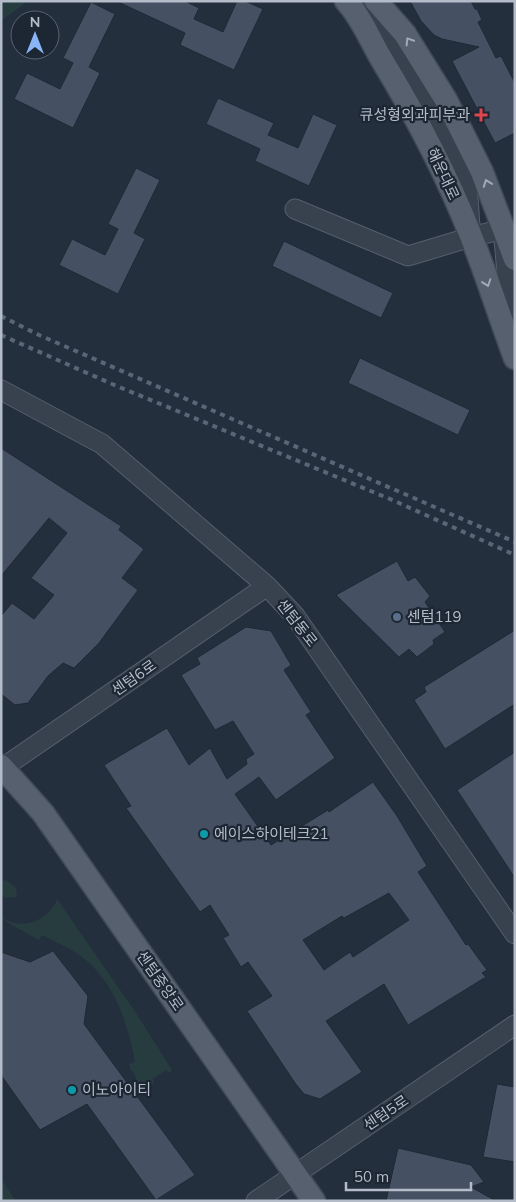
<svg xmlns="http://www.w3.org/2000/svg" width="516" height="1202" font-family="Mulish,'Noto Sans KR',sans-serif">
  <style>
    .green { fill: #263c3f }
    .building { fill: #455162; stroke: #1f2835; fill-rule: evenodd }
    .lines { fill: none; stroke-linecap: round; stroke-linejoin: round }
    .minor-casing { stroke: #565f6c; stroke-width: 21 }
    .major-casing { stroke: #414a57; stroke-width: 25 }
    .minor { stroke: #38414e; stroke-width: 19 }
    .major { stroke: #56606e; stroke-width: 22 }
    .rail { stroke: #5a6575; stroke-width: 4; stroke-dasharray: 5 5; stroke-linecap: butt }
    .oneway { stroke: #a1aab7 }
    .health-dot { fill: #e0444e; stroke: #1d2633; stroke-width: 2 }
    .service-dot { fill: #5c6f8a; stroke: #1d2633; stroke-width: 2 }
    .culture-dot { fill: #0f9aa8; stroke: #1d2633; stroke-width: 2 }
    .labels { text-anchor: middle; stroke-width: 4.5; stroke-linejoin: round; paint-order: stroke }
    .poi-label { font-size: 15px; fill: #b4bcc9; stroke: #1d2633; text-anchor: start }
    .street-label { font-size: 15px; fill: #b4bcc9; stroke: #1d2633 }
  </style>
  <rect width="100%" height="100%" fill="#242f3e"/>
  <path class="green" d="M1 1H28L1 21Z
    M6 880 16 888 17 895 16 897 5 898 1 894V882Z
    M57 899 136 1013 172 1070 169 1073 166 1070 153 1079 154 1082 147 1089 146 1097 137 1082 133 1071H131L129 1064 135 1062C128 1024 115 982 82 957 70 948 56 942 42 935L39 940 10 924 1 917V916C20 933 50 920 57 899Z
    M1 1179 16 1201H1Z"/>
  <path class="building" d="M116 1H185L199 8 194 19 223 32 237 1H245L263 9 234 70 180 45 185 33Z
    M410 1H471L475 9H477L482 20 478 22 496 58 501 56 515 83V133L495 143 452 61 479 47 442 39 434 35 421 21Z
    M91 2 115 14 89 67 100 73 73 128 14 99 27 73 60 89 73 63 63 58Z
    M218 98 274 123 268 135 298 148 313 114 337 125 309 186 255 161 260 149 206 124Z
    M136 168 160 180 134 233 145 239 118 294 59 265 72 239 105 255 118 229 108 224Z
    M284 241 393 293 381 318 272 266Z
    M360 358 470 410 458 435 348 383Z
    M1 448 121 526 119 530 144 549 122 578 138 590 99 643 74 668 63 663 48 676 28 703 15 705 1 694V616L12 603 34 619 54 595 31 578 67 533 49 518 1 576Z
    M397 561 408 581 415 577 430 596 425 602 445 632 433 640 434 644 417 657 409 649 399 657 336 595Z
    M246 627 271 631 291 665 284 670 311 712 306 715 335 758 276 800 259 777 235 794 271 845 328 810 329 812 373 782 397 816 427 866 418 872 466 945 468 944 487 970 482 973 486 977 408 1025 384 984 326 1021 362 1072 320 1099 304 1094 295 1083 247 1011 272 996 248 962 241 967 223 938 229 935 210 905 200 912 126 808 131 806 104 765 167 728 189 765 210 748 227 779 247 764 246 759 254 754 233 721 215 730 181 675 200 664 197 658ZM389 893 409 920 353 957 350 952 324 970 303 940 342 916 344 918Z
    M515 630V704L445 749 414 700 426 692 424 687Z
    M515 752V878L457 790Z
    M53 951 88 996 84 1024 195 1175 156 1200 87 1104 40 1130 1 1075V952L30 962Z
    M497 1084 515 1087V1162L483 1157Z
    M398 1148 471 1165 484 1182 471 1187 496 1201H386Z"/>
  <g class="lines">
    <defs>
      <path id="minor" d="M362 16C399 47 423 87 444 130 454 149 464 170 467 191 469 203 469 215 470 226
        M295 209 408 256 471 237 503 229 509 295 515 311
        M1 390 102 444 267 586 295 616 515 934
        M1 769 267 586
        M256 1201 515 1025"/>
      <path id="major" d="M346 1C362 18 370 40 382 60 416 116 447 175 471 236 487 276 500 318 515 358
        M376 1 405 34 446 100 482 172 515 259
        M1 766 43 813 314 1201"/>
    </defs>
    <use href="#minor" class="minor-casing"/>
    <use href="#major" class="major-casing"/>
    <use href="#minor" class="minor"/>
    <use href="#major" class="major"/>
    <path class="rail" d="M1 316 39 335 515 542
      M1 335 112 384 390 499 515 555"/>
  </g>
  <defs><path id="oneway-chevron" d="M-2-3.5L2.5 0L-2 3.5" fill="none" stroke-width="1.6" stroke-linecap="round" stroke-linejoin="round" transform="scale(1.25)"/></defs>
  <g class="oneway">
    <use href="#oneway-chevron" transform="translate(409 41) rotate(-122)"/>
    <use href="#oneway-chevron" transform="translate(487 183) rotate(-110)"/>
    <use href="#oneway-chevron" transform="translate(487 283) rotate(71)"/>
  </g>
  <path class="health-dot" d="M478.5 107.5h5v5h5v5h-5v5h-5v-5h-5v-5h5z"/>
  <circle class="service-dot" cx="397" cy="617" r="5"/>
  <g class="culture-dot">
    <circle cx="204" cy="834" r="5"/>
    <circle cx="72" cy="1090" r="5"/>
  </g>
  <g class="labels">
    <g class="poi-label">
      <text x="470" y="120" text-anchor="end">큐성형외과피부과</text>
      <text x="407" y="622">센텀119</text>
      <text x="214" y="839">에이스하이테크21</text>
      <text x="82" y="1095">이노아이티</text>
    </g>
    <g class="street-label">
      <text transform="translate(443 174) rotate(65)" y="5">해운대로</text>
      <text transform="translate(297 623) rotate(52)" y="5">센텀동로</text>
      <text transform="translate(134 678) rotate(-35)" y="5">센텀6로</text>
      <text transform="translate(160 981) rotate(55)" y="5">센텀중앙로</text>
      <text transform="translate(386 1113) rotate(-34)" y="5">센텀5로</text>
    </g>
  </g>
  <rect width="516" height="1202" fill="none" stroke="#b4bcc9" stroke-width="5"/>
  <g transform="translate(35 35)"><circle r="24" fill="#1d2633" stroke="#59626f"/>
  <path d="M0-4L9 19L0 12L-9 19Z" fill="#8ab4f8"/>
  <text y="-8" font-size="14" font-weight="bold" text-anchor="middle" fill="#b4bcc9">N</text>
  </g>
  <path d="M346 1182v8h125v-8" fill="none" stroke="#b4bcc9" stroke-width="2.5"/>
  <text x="354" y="1182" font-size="15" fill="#b4bcc9" stroke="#1d2633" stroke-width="4" paint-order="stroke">50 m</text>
</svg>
